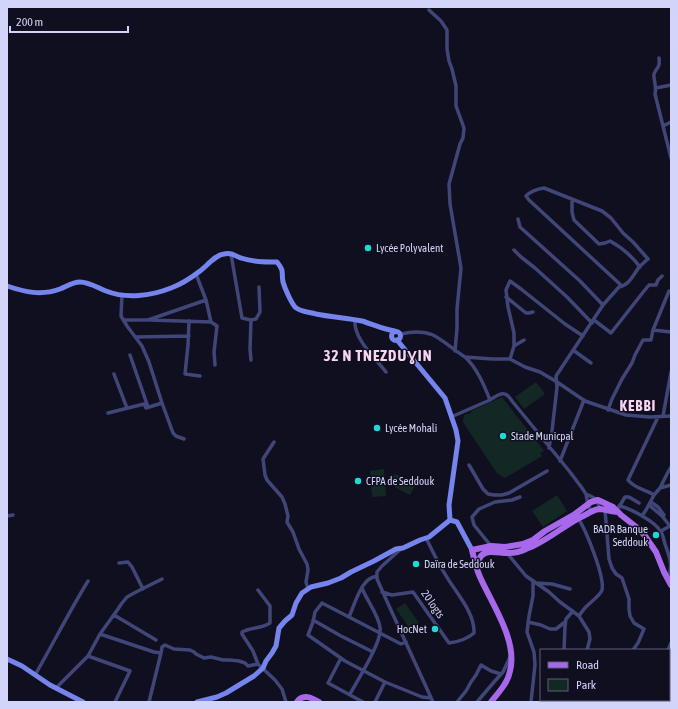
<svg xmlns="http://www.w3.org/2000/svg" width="678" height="709" font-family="'Asap Condensed',sans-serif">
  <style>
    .green { fill: #132824 }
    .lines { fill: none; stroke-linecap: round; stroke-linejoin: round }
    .street { stroke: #404678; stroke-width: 3.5 }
    .secondary { stroke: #7684ed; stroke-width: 5 }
    .primary { stroke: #a868eb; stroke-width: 6 }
    .poi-dot { fill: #1ddbd4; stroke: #100f1f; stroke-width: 1.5 }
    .labels { text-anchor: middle; stroke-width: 3; stroke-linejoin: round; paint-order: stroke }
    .poi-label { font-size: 11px; fill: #d3d4f9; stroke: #100f1f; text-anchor: start }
    .street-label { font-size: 11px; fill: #d3d4f9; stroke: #100f1f }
    .district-label { font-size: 15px; font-weight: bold; letter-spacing: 1px; fill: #f9d5f1; stroke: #100f1f }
  </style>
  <rect width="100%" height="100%" fill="#100f1f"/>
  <path class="green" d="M536 382 545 394 524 409 515 397Z
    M502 397 544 451 540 453 542 456 505 478 497 473 463 422 464 415 471 413V411Z
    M384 469 386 496 372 497 370 471Z
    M395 474 416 484 410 495 389 484Z
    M557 495 567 511 543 527 532 511Z
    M405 603 419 623 410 629 396 609Z"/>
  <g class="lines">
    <path class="street" d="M429 10 441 21 447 30V49L449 61 452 69 456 86V106L464 128 463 138 460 144 449 184 450 204 461 268 457 309V328L455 351
      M659 58C660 69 657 66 654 74 653 79 657 86 655 94L671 158
      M656 88 671 85
      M663 126 671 122
      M572 199V212L574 220 599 244 605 243 610 241C623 248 631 255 640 267
      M518 219 520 227 580 281 603 305
      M514 250 521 257 535 268 567 297 592 323
      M231 254 242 318 251 320 250 349 251 360
      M196 274 206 300 211 322 217 326 214 352 215 365
      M122 295 121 316 127 326 142 346 149 362 162 403 173 433 176 436 184 439
      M506 297 526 313H529L533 312
      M123 320H148L206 300
      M150 320 211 322
      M251 320 256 319 260 312 259 287
      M355 320C353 338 375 358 386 372
      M594 320 611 333 644 291 649 285H656L658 280 662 276
      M189 321 188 345 185 374 200 376
      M653 330 671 332
      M401 334C410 332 423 331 433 335 443 340 454 350 465 357 477 368 484 385 490 400 499 394 505 389 512 401L570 472 582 488 586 494 588 505 591 511
      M136 337 189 336
      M514 346 524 340
      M573 350 591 363
      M130 355 148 407
      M465 357 492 359H510L525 367 540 372 557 382 585 401 626 415 650 417 671 416
      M510 359 514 346V333L508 307 506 290 510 281 521 289 565 324 583 336
      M114 374 127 408
      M608 410 612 399 622 379 632 363 635 355 643 340H651L653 330 669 291
      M108 413 144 404 146 408 162 403
      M663 416 671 372
      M451 417 490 400
      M274 442 263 459 265 475 267 480 282 497 285 504 288 516 287 522 293 532 299 549 307 564 308 570 306 582 308 589
      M549 448 552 431 557 387 556 376 603 305 619 287C630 285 634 273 640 266 643 264 645 261 648 259L633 242 623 233 611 218 602 211 544 188C537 189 531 191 526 196L529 200 622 286
      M560 461 584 400
      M469 465 483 489 488 494 494 495H502L509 493 547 471
      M660 488 671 485
      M586 494C596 498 597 499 600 509
      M654 495C646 490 634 488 628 480L658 417
      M651 502 658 507 664 515
      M649 505 662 516 670 526
      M619 506C630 508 656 522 661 532 663 535 664 540 665 544 670 558 673 565 668 580
      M619 507 625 497H629L639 503
      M605 510 609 559 612 568 616 574 622 578 629 599V609L630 616 634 623 644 629 638 643 633 650
      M7 516 13 515
      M642 516 646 510 654 495 660 488 667 474 671 467
      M578 518C586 530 605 577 602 590 600 596 589 603 585 608 583 610 581 613 579 616
      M661 531 670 526H671
      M491 546 474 525 472 517 479 509 495 502 512 500 520 497
      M402 548 382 566 377 572V579L385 597 433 702
      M507 553 526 576 549 592 560 602 579 616 589 632 590 639 587 650
      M119 563 128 562 132 567 143 589
      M536 583 552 584 570 589
      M258 590 270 606V623C261 629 252 627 242 632V634L253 651 258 664
      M382 592 392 595 413 592 449 643C458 642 467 639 474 633 475 612 455 592 445 574 438 563 432 550 426 538
      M114 615 156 640
      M349 617C354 606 358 590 366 582 369 578 373 577 377 576
      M313 620 341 636 373 652
      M528 622 541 625 550 629H556L565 622
      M100 634 154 652 161 653
      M406 642 401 644 322 603 315 612 313 622 308 635 345 661 385 682 422 697 431 698
      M671 643 668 650 671 651
      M564 650 565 626 566 619 573 611
      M88 656 130 671 115 702
      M341 658 328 683 363 702
      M35 675C53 644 69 612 88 581
      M56 688 88 656 100 634 118 609 122 603 127 597 136 592 162 579
      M669 690 671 692
      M350 694C357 681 383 641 380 627 378 614 367 601 362 588
      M559 700 560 702
      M594 700 596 702
      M149 702 161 653 162 647 165 645 174 649 190 650 194 652 196 654 204 658 211 657 223 660H230L239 661 245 663 248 666 258 664 275 680 282 689 286 702
      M375 702 385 682
      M457 702 466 691 471 682 476 675 481 665 491 671 501 674
      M477 702 494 682 503 672 510 657
      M531 702 535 665 534 652 527 632 529 616 533 596V582
      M574 702 575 700
      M602 702V700
      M637 702 638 700"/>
    <path class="secondary" d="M7 286C25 292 41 296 60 289 67 286 73 282 80 282 89 282 98 288 106 291 126 299 151 296 171 288 182 284 191 278 200 271 207 266 215 255 224 254 233 252 234 256 241 258 253 262 264 262 277 262 285 272 281 272 283 282 285 289 291 302 295 307 300 312 310 312 316 314 331 317 347 318 362 321 372 324 385 330 395 331
      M391.5 336a4.5 4.5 0 1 1 9 0a4.5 4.5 0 1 1-9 0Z
      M397 340 445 398 456 430 458 441 449 505 450 520
      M7 659 22 666 50 685 83 702
      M197 702 217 697 226 693 254 676 263 668 266 661 272 653 276 646 279 628 285 621 292 615 296 603 302 593 311 587 328 583 341 578 351 572 374 561 396 549 403 548 420 540 429 537 450 520 457 522 472 550"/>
    <path class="primary" d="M476 565C478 562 479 559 481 556 487 549 499 553 507 553 514 553 520 552 526 549 544 543 562 527 579 518 586 515 592 510 599 509 605 509 611 512 618 512
      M297 702C303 693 312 698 319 702
      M491 702C498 693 508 683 510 671 518 641 492 604 480 577 476 568 474 559 472 550L491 546 505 547 523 544 533 540 545 531 575 514 591 502 598 500 613 507 621 515 640 530 645 536 656 552 664 572 671 585"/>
  </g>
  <g class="poi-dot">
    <circle cx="368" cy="248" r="4"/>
    <circle cx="377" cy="428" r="4"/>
    <circle cx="503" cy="436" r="4"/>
    <circle cx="358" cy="481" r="4"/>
    <circle cx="656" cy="535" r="4"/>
    <circle cx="416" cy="564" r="4"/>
    <circle cx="435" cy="629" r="4"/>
  </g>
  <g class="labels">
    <g class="poi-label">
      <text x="376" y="252">Lycée Polyvalent</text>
      <text x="385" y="432">Lycée Mohali</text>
      <text x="511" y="440">Stade Municpal</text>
      <text x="366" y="485">CFPA de Seddouk</text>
      <text x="648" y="533" text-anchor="end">BADR Banque<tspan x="648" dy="13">Seddouk</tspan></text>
      <text x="424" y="568">Daïra de Seddouk</text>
      <text x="427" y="633" text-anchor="end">HocNet</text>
    </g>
    <g class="street-label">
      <text transform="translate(433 604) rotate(55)" y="4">20 logts</text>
    </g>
    <g class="district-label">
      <text x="378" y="361">32 N TNEZDUƔIN</text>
      <text x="638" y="411">KEBBI</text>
    </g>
  </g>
  <rect width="678" height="709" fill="none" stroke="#d3d4f9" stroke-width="16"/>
  <rect x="540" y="649" width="130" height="52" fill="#100f1f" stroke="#5e5e76"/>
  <rect x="548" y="662" width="20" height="6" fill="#a868eb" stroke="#5e5e76"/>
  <text x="576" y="669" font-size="12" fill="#d3d4f9">Road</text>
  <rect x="548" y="679" width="20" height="12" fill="#132824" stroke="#5e5e76"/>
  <text x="576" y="689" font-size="12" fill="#d3d4f9">Park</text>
  <path d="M10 26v6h118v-6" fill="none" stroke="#d3d4f9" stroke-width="2"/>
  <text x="16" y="26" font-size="12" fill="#d3d4f9" stroke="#100f1f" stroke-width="3" paint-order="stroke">200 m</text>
</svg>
